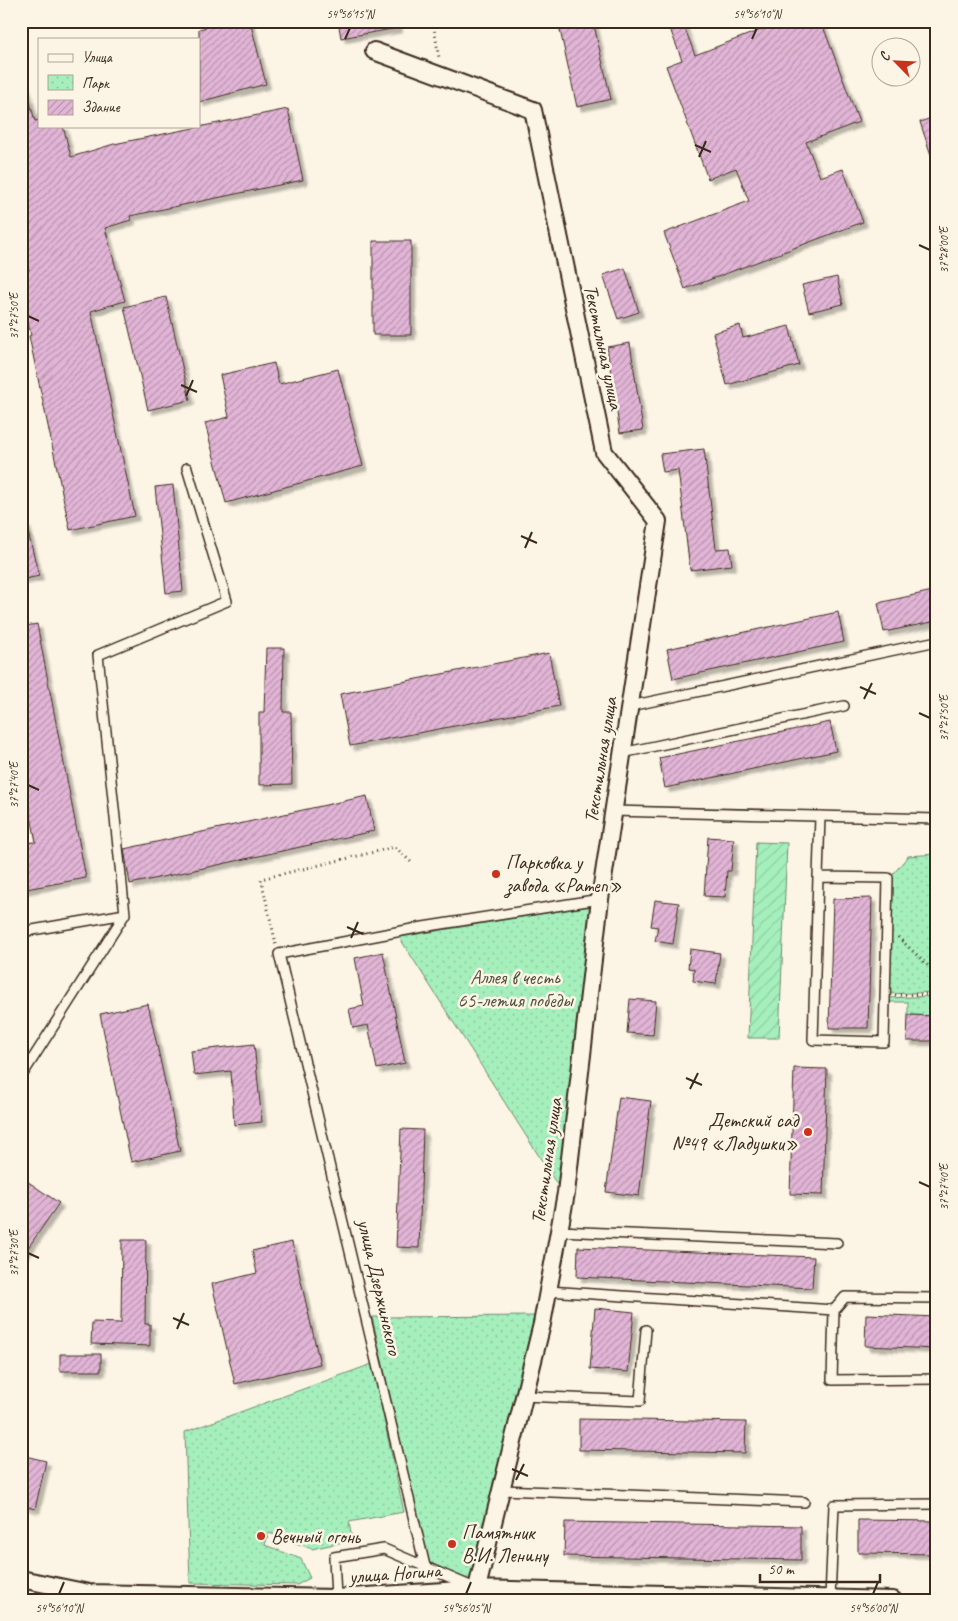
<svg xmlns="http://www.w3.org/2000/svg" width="958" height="1621" font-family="Caveat,sans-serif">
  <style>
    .park { fill: url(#park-dots); stroke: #708c6e }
    .garden { fill: url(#garden-furrows); stroke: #708c6e }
    .building { fill: url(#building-hatch); stroke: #3b2a1e; filter: url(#shadow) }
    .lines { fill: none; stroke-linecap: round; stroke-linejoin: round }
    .lane-casing { stroke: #3b2a1e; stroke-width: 12 }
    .street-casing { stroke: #3b2a1e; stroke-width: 20 }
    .path { stroke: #3b2a1e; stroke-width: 3; stroke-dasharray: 1 4; stroke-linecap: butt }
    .lane { stroke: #fcf5e5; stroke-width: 9 }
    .street { stroke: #fcf5e5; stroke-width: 16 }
    .ticks { fill: none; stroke: #3b2a1e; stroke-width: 2 }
    .poi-dot { fill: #c8321e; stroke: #fcf5e5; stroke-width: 2 }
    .labels { text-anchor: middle; stroke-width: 5; stroke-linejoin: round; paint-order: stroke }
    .street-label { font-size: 20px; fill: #3b2a1e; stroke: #fcf5e5 }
    .poi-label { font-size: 20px; fill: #3b2a1e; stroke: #fcf5e5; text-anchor: start }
    .park-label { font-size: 20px; fill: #50513e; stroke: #fcf5e5 }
    .neatline { fill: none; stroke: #3b2a1e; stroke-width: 2 }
    .ticks-label { font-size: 12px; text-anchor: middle; fill: #3b2a1e }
  </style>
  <defs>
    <pattern id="park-dots" width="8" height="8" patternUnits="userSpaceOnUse" patternTransform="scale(1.25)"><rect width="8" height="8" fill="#a5efbd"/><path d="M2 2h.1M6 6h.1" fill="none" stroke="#8fcda2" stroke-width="1.8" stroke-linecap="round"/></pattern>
    <pattern id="garden-furrows" width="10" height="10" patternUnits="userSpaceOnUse" patternTransform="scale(1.25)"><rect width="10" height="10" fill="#a5efbd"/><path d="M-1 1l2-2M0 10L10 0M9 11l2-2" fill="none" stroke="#8fcda2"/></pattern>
    <pattern id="building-hatch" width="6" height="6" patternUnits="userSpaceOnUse" patternTransform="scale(1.25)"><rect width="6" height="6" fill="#e2b5d7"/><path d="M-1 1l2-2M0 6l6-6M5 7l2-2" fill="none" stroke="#b893ae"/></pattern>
    <filter id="shadow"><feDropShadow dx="4.5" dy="4.5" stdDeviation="1" flood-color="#0004"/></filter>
  </defs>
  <rect width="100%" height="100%" fill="#fcf5e5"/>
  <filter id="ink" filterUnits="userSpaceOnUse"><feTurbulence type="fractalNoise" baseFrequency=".02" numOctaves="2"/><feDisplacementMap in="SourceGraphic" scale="10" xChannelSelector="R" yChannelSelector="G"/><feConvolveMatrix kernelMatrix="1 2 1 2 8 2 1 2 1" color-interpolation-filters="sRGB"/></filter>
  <g filter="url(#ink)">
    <path class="park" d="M937 854V992L887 994 890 878 908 856Z
      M596 905 560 1189 399 937Z
      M937 996V1016L908 1015V1002H887V998Z
      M542 1316 471 1594 429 1564 372 1317Z
      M372 1364 404 1512 349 1522 352 1540 312 1549 269 1533 265 1545 301 1559 310 1578 297 1585 190 1583 185 1432Z"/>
    <path class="garden" d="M756 842 787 843 779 1038H748Z"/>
    <path class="building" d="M227 21H250L266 84 199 102V29Z
      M338 21H397L398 28 341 38Z
      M558 21H593L611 99 577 107Z
      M667 21H682L695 55 784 21H821L859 122 806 142 820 177 843 169 863 222 685 289 664 233 749 201 736 168 708 179 666 66 682 60Z
      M25 84 35 121 39 120V126H63L71 157 114 144 288 109 303 180 130 216 131 220 105 228 125 301 91 311 135 516 70 530 29 336 31 335 21 296V272L29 270 21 244V85Z
      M937 116V163L934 164 920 122Z
      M373 241H411V335H373Z
      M625 268 639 312 618 319 603 275Z
      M837 277 843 304 809 312 802 285Z
      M166 297 190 400 148 410 124 307Z
      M740 325 743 338 789 326 799 365 727 385 713 333Z
      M630 343 643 430 620 433 607 347Z
      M274 363 279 384 338 369 363 466 226 503 205 423 229 417 220 375Z
      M704 449 716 549 730 548 732 565 690 570 678 470 663 472 660 454Z
      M173 485 183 591 166 593 155 487Z
      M21 524H26L39 576 21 580Z
      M937 590V621L884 632 878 603Z
      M838 612 844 642 673 679 667 649Z
      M37 624 86 878 21 890V843L36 842 21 766V627Z
      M266 648H284L283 712H291L292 784 259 785V712H264Z
      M549 653 559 706 350 746 340 694Z
      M830 722 836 751 665 788 659 758Z
      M367 796 374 831 130 884 124 849Z
      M708 837 734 839 731 871H727L725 897 704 896Z
      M872 898 868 1028H829L833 899Z
      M655 900 679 903 673 944 655 941 658 927 651 926Z
      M690 949 720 953 716 984 693 981 694 969 688 968Z
      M383 952 405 1063 377 1069 368 1025 353 1028 349 1009 364 1006 355 958Z
      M630 999 656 1001 653 1035 627 1033Z
      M148 1004 180 1151 131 1162 100 1014Z
      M908 1015 937 1016V1041H907Z
      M254 1044 262 1122 234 1125 231 1071 194 1075 191 1051Z
      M794 1068 827 1069 823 1195 790 1194Z
      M619 1097 651 1101 639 1196 606 1192Z
      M401 1129 423 1130 419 1248 396 1247Z
      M21 1177 59 1203 21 1258Z
      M122 1240H146L145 1324H150V1346L91 1344 92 1322 121 1323Z
      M292 1242 320 1364 235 1384 212 1284 257 1273 252 1251Z
      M578 1247 814 1257 812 1288 577 1277Z
      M595 1308 634 1312 628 1372 590 1369Z
      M866 1314 937 1317V1349L865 1346Z
      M60 1354H101V1371H60Z
      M579 1419 746 1422 745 1453 579 1450Z
      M21 1455 46 1461 35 1509 21 1505Z
      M858 1520 937 1521V1554L858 1553Z
      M565 1522 801 1526V1560L564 1556Z"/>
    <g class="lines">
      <defs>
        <path id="lane" d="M630 706 937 641
          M622 753 844 706
          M613 811 937 819
          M818 877 888 878 884 1042 813 1040Z
          M818 877 820 816
          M125 914 98 655 227 601 187 468
          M21 932 125 914 21 1077
          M559 1231 837 1243
          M548 1291 834 1310
          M937 1298 845 1297 834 1310 832 1380 937 1379
          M523 1396 640 1401 646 1330
          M500 1490 804 1502
          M425 1566 279 954 423 927 600 899
          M336 1598 334 1557 384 1549 470 1586
          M830 1598 834 1505 937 1504"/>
        <path id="street" d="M374 51 533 110 604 452 658 521 600 899 566 1193 542 1324 474 1600
          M21 1579 89 1593 336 1598 475 1589 893 1600"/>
      </defs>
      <use href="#lane" class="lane-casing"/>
      <use href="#street" class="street-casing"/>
      <path class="path" d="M433 21 439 58
        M898 937 937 974
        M276 944 261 879 395 847 412 863
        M895 995 937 994"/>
      <use href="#lane" class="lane"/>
      <use href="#street" class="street"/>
    </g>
  </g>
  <path class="ticks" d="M345 39 350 28M752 39 757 28M695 145 711 152M699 157 706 141M919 245 930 250M28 316 39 321M181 385 197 392M186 396 193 380M521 536 537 543M525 548 532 532M860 687 876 694M864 699 872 683M919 713 930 718M28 785 39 790M347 927 363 934M351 938 358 922M686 1078 702 1085M690 1089 698 1073M919 1182 930 1187M28 1253 39 1258M173 1318 189 1325M177 1329 184 1313M512 1469 528 1476M516 1480 524 1464M59 1594 64 1582M466 1594 471 1582M873 1594 878 1582"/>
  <g class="poi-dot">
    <circle cx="496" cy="874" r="5"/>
    <circle cx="808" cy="1132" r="5"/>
    <circle cx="261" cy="1536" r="5"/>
    <circle cx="452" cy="1544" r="5"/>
  </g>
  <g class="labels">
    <g class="street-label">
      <text transform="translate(604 347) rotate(78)" y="7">Текстильная улица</text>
      <text transform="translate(600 760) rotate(-81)" y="7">Текстильная улица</text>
      <text transform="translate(546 1161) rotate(-82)" y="7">Текстильная улица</text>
      <text transform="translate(380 1287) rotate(77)" y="7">улица Дзержинского</text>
      <text transform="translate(395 1573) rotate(-4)" y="7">улица Ногина</text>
    </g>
    <g class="poi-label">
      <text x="506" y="869">Парковка у<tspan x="506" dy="23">завода «Ратеп»</tspan></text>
      <text x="798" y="1127" text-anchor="end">Детский сад<tspan x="798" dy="23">№49 «Ладушки»</tspan></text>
      <text x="462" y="1539">Памятник<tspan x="462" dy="23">В.И. Ленину</tspan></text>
      <text x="271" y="1543">Вечный огонь</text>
    </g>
    <g class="park-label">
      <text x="515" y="984">Аллея в честь<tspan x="515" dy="23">65-летия победы</tspan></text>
    </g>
  </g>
  <rect width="958" height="1621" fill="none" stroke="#fcf5e5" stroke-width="55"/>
  <rect x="38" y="38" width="162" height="90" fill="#fcf5e5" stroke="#afa495"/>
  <rect x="48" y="54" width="25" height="8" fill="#fcf5e5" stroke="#afa495"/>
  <text x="82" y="62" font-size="15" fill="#3b2a1e">Улица</text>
  <rect x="48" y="75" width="25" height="15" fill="url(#park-dots)" stroke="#afa495"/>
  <text x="82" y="88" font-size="15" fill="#3b2a1e">Парк</text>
  <rect x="48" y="100" width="25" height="15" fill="url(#building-hatch)" stroke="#afa495"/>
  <text x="82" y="112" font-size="15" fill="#3b2a1e">Здание</text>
  <g transform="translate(896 62) rotate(294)"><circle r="24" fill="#fcf5e5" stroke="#afa495"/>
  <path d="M0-4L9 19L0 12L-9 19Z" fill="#c8321e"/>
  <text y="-8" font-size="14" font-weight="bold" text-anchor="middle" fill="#3b2a1e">С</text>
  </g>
  <path d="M760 1574v8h120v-8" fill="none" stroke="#3b2a1e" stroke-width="2.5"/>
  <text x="768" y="1574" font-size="15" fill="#3b2a1e" stroke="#fcf5e5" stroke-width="4" paint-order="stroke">50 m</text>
  <rect x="28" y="28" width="902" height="1566" class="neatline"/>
  <g class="ticks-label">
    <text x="350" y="18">54°56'15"N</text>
    <text x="757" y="18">54°56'10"N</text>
    <text transform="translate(944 250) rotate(-90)" y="4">37°28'00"E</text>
    <text transform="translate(14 316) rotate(-90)" y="4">37°27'50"E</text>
    <text transform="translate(944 718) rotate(-90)" y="4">37°27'50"E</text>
    <text transform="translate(14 785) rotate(-90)" y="4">37°27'40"E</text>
    <text transform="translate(944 1187) rotate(-90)" y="4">37°27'40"E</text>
    <text transform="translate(14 1253) rotate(-90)" y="4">37°27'30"E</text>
    <text x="59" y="1612">54°56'10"N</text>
    <text x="466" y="1612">54°56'05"N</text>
    <text x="873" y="1612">54°56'00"N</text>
  </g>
</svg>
